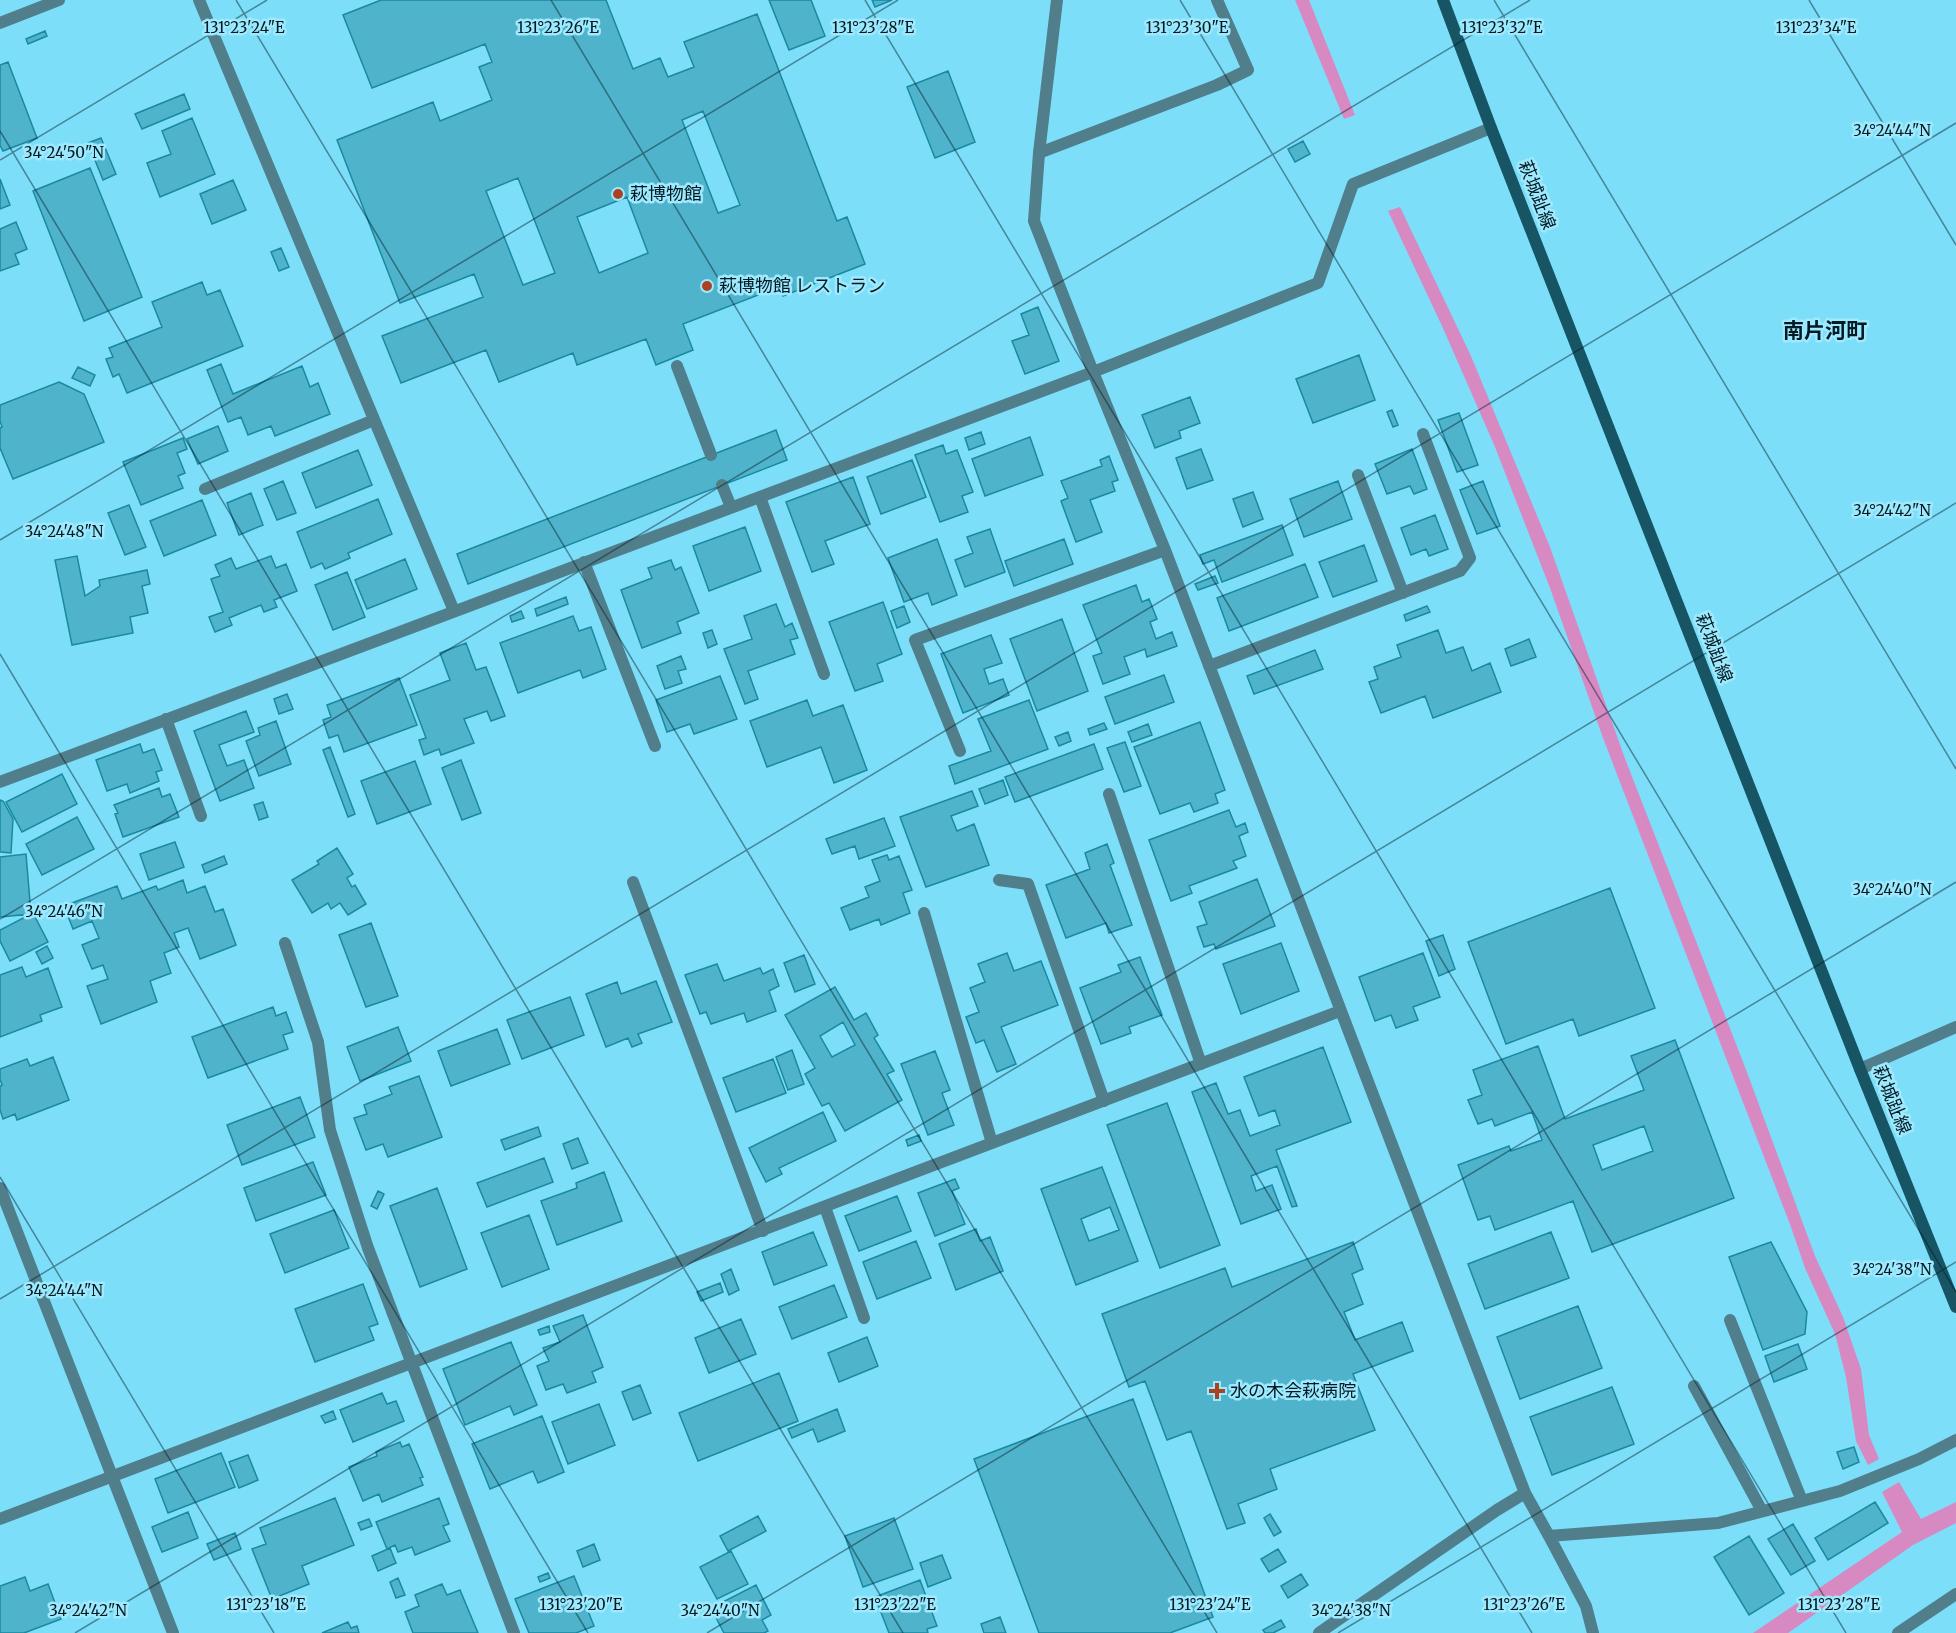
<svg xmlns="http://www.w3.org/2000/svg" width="1956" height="1633" font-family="Merriweather,'Noto Sans JP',serif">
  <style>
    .water { fill: #d789c2 }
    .building { fill: #50b3cc; stroke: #1989a2; stroke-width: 1.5; fill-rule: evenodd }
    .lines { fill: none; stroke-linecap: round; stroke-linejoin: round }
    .lane { stroke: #507e8b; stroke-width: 12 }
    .street { stroke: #507e8b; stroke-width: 12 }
    .secondary { stroke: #175564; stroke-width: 12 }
    .ticks { fill: none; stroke: #001b23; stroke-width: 1.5; stroke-opacity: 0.45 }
    .poi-dot { fill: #ab4323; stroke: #9ee9fe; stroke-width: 2 }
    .labels { text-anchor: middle; stroke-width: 5; stroke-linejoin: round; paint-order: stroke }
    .poi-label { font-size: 18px; fill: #001b23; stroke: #9ee9fe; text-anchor: start }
    .street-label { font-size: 18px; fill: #001b23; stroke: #9ee9fe }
    .quarter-label { font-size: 21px; font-weight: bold; fill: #001b23; stroke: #9ee9fe }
    .ticks-label { font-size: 15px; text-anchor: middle; fill: #001b23; stroke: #9ee9fe; stroke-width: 5; stroke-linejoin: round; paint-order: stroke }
  </style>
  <rect width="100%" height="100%" fill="#7ddef9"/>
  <path class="water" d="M1295 0H1309L1355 115 1344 119Z
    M1400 207 1471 356 1550 547 1624 756 1745 1067 1815 1256 1843 1317 1861 1369 1869 1435 1879 1459 1868 1465 1856 1441 1846 1377 1835 1334 1805 1268 1791 1227 1603 738 1550 588 1495 447 1442 326 1388 211Z
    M1899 1482 1921 1519 1956 1502V1523L1913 1545 1788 1633H1753L1902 1532 1882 1492Z"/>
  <path class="building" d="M381 0H606L633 69 660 58 668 77 694 67 684 42 757 14 837 221 847 217 865 264 783 296 779 287 683 324 693 350 656 365 646 339 577 365 573 353 499 382 486 350 401 383 382 336 483 297 474 274 400 303 337 140 433 102 440 121 492 100 479 67 492 62 485 44 372 88 343 15ZM703 111 740 205 718 213 682 120ZM518 178 555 273 523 285 486 191ZM627 197 648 253 599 273 577 217Z
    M769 0H811L825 36 789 50Z
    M872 0H892L875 7Z
    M45 31 47 36 28 44 26 39Z
    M8 62 37 138 3 151 0 145V65Z
    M948 71 975 142 935 158 907 87Z
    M184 94 190 109 142 129 135 114Z
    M192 118 215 174 160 197 147 163 171 154 162 131Z
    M101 138 116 174 103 180 88 143Z
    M1303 141 1310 154 1295 162 1288 149Z
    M90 168 142 297 84 321 33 191Z
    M0 179 10 205 0 209Z
    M233 180 246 210 212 224 200 194Z
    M16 222 27 249 15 254 19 264 0 271V229Z
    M281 248 289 267 279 271 271 252Z
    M202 282 207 295 220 290 243 346 127 393 119 374 113 377 106 359 113 357 109 348 162 327 152 302Z
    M1038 307 1059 361 1025 374 1012 341 1029 335 1021 314Z
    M1359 355 1375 400 1313 423 1296 379Z
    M221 364 233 394 302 366 310 387 318 383 330 414 275 436 271 426 248 435 241 417 228 422 207 370Z
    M78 367 95 375 90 386 72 378Z
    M59 382 84 394 104 442 13 479 0 448V428L2 427 0 421V405Z
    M1190 397 1200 423 1179 431 1181 438 1155 448 1142 415Z
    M1392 410 1398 425 1393 427 1387 412Z
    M1459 413 1478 465 1457 472 1438 420Z
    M218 426 228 451 198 464 187 439Z
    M776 430 787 460 468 584 457 554Z
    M981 432 985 444 969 450 965 438Z
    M1030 437 1043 475 985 496 972 459Z
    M183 438 187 449 177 453 185 473 178 476 183 488 141 505 123 462Z
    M943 445 946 454 957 450 973 492 962 496 968 512 940 522 915 455Z
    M1201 449 1213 480 1187 489 1176 458Z
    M1412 449 1427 489 1414 494 1410 486 1387 494 1375 464Z
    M358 450 372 485 316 508 302 473Z
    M1109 456 1118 480 1112 482 1115 491 1090 500 1102 532 1076 542 1061 501 1068 498 1061 481 1102 466 1100 460Z
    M912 460 926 497 881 514 867 477Z
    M853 477 870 524 825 541 834 564 812 572 786 502Z
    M283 481 296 513 277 520 264 489Z
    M1338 481 1352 519 1304 537 1290 499Z
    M1483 481 1500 526 1477 534 1460 490Z
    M1253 492 1263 519 1243 527 1233 499Z
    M251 493 263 525 239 535 227 503Z
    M378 499 392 534 348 553 350 558 325 569 322 563 311 568 297 532Z
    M202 500 216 535 164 556 150 521Z
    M129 505 146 547 125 555 108 513Z
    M1435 515 1448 549 1429 556 1426 549 1411 555 1401 528Z
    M1282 525 1293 555 1222 582 1214 560 1203 564 1200 555Z
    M745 527 761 571 709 591 693 546Z
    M990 529 1005 572 965 587 955 560 973 553 967 537Z
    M937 539 957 595 932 605 928 593 904 602 888 558Z
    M1064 539 1073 564 1014 586 1005 561Z
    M1364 545 1377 581 1333 597 1319 562Z
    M77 556 85 596 100 586 99 580 147 570 150 584 142 586 148 613 130 617 133 633 72 645 55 560Z
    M271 556 276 568 286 564 297 591 274 600 277 607 264 612 261 605 229 618 232 625 215 632 209 617 223 612 211 579 220 576 215 565 231 558 236 569Z
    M405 559 417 589 367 609 355 580Z
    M671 560 675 570 681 567 699 613 677 622 681 633 642 648 621 590 652 578 648 568Z
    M1305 564 1318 597 1229 631 1217 598Z
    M347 572 365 617 333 630 315 585Z
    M1215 576 1218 583 1198 590 1195 584Z
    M1136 585 1142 602 1149 599 1157 619 1150 622 1156 639 1172 632 1177 646 1147 657 1145 649 1124 657 1130 674 1103 684 1093 656 1102 653 1083 605Z
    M566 597 568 604 537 616 535 609Z
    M883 602 902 654 877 664 883 681 855 691 829 622Z
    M776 604 785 627 792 623 798 638 790 640 795 654 748 671 758 699 745 704 724 649 752 639 744 616Z
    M904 606 910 622 897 628 891 611Z
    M1427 606 1430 612 1406 621 1404 615Z
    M521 611 524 618 512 622 510 616Z
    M573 616 579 631 591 627 606 669 583 678 580 670 518 693 500 643Z
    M1062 619 1088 691 1037 711 1010 639Z
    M712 630 717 644 708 648 703 633Z
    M1438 630 1446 653 1463 647 1472 671 1490 663 1501 692 1433 718 1425 696 1381 713 1369 682 1378 679 1374 667 1401 657 1397 645Z
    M991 635 1002 663 984 669 989 684 1003 679 1009 695 963 713 941 654Z
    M1529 639 1536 657 1511 666 1505 649Z
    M466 643 476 670 486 667 505 716 491 721 487 711 464 719 474 743 441 755 439 749 424 755 419 740 426 738 410 695 450 680 440 653Z
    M1315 650 1323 669 1254 694 1247 676Z
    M681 656 686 669 678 671 682 683 665 689 657 666Z
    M1164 675 1174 702 1115 724 1105 697Z
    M720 676 737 719 694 734 690 724 667 732 656 700Z
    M399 678 417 725 344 752 338 735 329 738 323 720 331 717 327 705Z
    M287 694 293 709 279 714 274 699Z
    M807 700 813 716 843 705 867 770 834 783 821 747 767 767 750 721Z
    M1029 700 1048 749 955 784 949 766 991 751 978 719Z
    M246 711 254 732 219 745 227 766 244 760 254 788 220 801 194 731Z
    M276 721 291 764 259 776 246 741 260 735 258 728Z
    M1200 722 1225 790 1215 794 1218 803 1194 812 1190 803 1160 814 1134 747Z
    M1104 723 1107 729 1090 735 1088 729Z
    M1148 724 1152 735 1132 742 1128 732Z
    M1068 732 1071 741 1059 746 1055 737Z
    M1125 742 1141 786 1124 792 1107 748Z
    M140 744 143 753 154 749 162 770 156 772 159 781 130 793 127 784 107 791 96 760Z
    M1094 744 1103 769 1015 802 1005 777Z
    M330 747 355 814 348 817 323 750Z
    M461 760 481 813 462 820 442 768Z
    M415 761 431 804 377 824 361 781Z
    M62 774 77 804 22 832 6 802Z
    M1003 780 1008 795 985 804 979 789Z
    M159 788 162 797 170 794 179 817 123 837 115 814 118 813 114 805Z
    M972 791 978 806 951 816 957 831 974 824 989 865 926 887 900 817Z
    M0 800 3 801 13 819 11 853 0 852Z
    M263 802 268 817 259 820 254 805Z
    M1229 810 1236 827 1245 823 1248 832 1239 836 1246 856 1233 861 1237 868 1189 886 1192 893 1171 901 1149 840Z
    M77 817 94 849 42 875 26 844Z
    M884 818 895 846 859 859 855 846 832 854 826 839Z
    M175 842 184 867 149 880 140 854Z
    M1107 844 1114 863 1110 865 1132 925 1109 933 1106 923 1066 938 1046 885 1090 869 1085 853Z
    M337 848 353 874 347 878 352 887 355 885 366 904 348 915 340 903 331 909 328 903 312 913 292 880 319 864 317 861Z
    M26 854 31 914 0 917V857Z
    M887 855 889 860 899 856 912 890 903 893 910 913 881 925 879 919 850 930 841 908 869 897 865 887 880 881 872 860Z
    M224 856 227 864 205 873 202 865Z
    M1257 879 1275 926 1216 949 1214 944 1204 947 1197 927 1207 924 1199 902Z
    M183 880 187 893 205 886 215 912 223 909 236 945 200 959 188 928 174 933 179 947 164 953 171 973 150 981 157 1002 101 1024 87 986 108 979 103 965 92 969 82 945 99 938 92 921 73 929 64 906 117 886 122 899 156 886 158 890Z
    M1610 888 1655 1008 1579 1036 1573 1019 1506 1044 1468 942Z
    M33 913 48 942 10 961 0 941V930Z
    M371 923 398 996 366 1007 339 935Z
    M1443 935 1455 969 1439 976 1426 941Z
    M1281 943 1299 991 1241 1014 1223 964Z
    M47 946 53 958 42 964 36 952Z
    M1007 953 1014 971 1041 961 1058 1005 1001 1027 1016 1064 997 1072 984 1040 976 1043 966 1017 979 1012 970 988 985 982 978 964Z
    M1423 953 1440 997 1413 1007 1418 1020 1396 1028 1391 1015 1375 1021 1359 977Z
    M804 955 815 984 795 992 784 963Z
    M1140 957 1162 1015 1129 1027 1131 1033 1101 1044 1080 988 1121 972 1118 965Z
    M717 964 724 981 760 968 763 974 773 969 779 986 769 991 776 1011 747 1022 744 1013 711 1024 706 1012 700 1014 685 975Z
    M22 967 26 977 48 968 62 1007 40 1015 42 1021 0 1037V975Z
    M656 981 672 1022 638 1034 642 1043 632 1047 628 1038 606 1047 586 994 617 982 621 994Z
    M835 987 854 1020 866 1013 878 1035 874 1038 894 1071 887 1074 902 1100 845 1131 829 1103 822 1106 805 1074 815 1068 785 1015ZM843 1022 855 1045 832 1057 820 1036Z
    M570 997 584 1035 522 1059 507 1020Z
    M273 1007 276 1016 286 1012 293 1032 283 1035 288 1049 208 1078 192 1037Z
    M398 1027 411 1061 360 1081 347 1047Z
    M497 1029 510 1064 451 1086 438 1051Z
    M1675 1040 1734 1198 1592 1252 1573 1201 1495 1230 1490 1216 1478 1220 1458 1165 1509 1146 1511 1151 1542 1140 1532 1112 1495 1126 1492 1119 1478 1124 1468 1100 1482 1095 1473 1070 1538 1046 1565 1119 1644 1090 1631 1056ZM1644 1126 1653 1151 1602 1170 1593 1145Z
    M1323 1047 1351 1122 1276 1150 1297 1206 1292 1207 1277 1166 1251 1176 1256 1191 1272 1185 1281 1209 1241 1224 1192 1092 1216 1083 1228 1114 1240 1110 1250 1136 1280 1125 1275 1110 1259 1116 1244 1077Z
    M792 1050 804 1084 788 1090 776 1057Z
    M935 1051 950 1090 942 1093 954 1125 928 1135 901 1064Z
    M53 1057 69 1100 17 1120 15 1114 3 1119 0 1110V1086L2 1085 0 1079V1069L27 1059 30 1066Z
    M773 1059 786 1093 736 1112 723 1078Z
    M419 1076 442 1137 388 1157 383 1144 366 1150 354 1118 367 1114 364 1105 392 1094 389 1087Z
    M300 1097 315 1137 242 1165 227 1125Z
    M1167 1103 1220 1245 1160 1268 1107 1125Z
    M823 1112 836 1141 779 1168 782 1174 766 1182 749 1148Z
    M538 1127 541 1136 505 1150 501 1140Z
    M919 1135 921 1141 908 1146 906 1140Z
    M578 1138 588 1163 572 1169 563 1144Z
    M544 1158 553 1182 487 1207 477 1183Z
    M313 1162 326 1195 256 1221 244 1188Z
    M1102 1167 1138 1261 1076 1285 1041 1189ZM1110 1207 1119 1230 1089 1241 1081 1219Z
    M604 1172 622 1221 557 1245 541 1201 577 1188 576 1183Z
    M955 1179 959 1188 952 1191 965 1224 935 1236 918 1193Z
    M437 1188 467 1269 420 1287 390 1206Z
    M378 1191 384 1194 377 1209 371 1206Z
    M897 1196 911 1231 859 1251 845 1216Z
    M334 1210 349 1248 285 1273 270 1234Z
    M529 1215 549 1269 502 1287 481 1233Z
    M976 1229 980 1241 990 1237 1003 1271 956 1290 939 1244Z
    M813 1232 827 1265 774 1285 762 1252Z
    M1551 1232 1569 1278 1485 1309 1468 1264Z
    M916 1241 931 1278 877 1299 863 1262Z
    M1353 1242 1363 1269 1352 1274 1363 1304 1344 1312 1355 1340 1402 1322 1413 1351 1353 1374 1375 1430 1270 1469 1277 1489 1238 1504 1245 1523 1227 1529 1191 1431 1167 1440 1145 1381 1129 1387 1102 1314 1225 1268 1232 1287Z
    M1771 1242 1807 1312 1805 1334 1763 1350 1729 1257Z
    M731 1269 739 1290 729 1295 721 1274Z
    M720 1283 723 1292 701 1301 697 1292Z
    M363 1284 378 1324 369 1327 374 1340 315 1362 295 1309Z
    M834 1285 847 1317 792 1339 779 1307Z
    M1578 1306 1602 1368 1520 1399 1497 1337Z
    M583 1315 603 1367 592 1372 596 1382 567 1393 563 1384 546 1390 537 1366 549 1361 543 1348 560 1342 553 1326Z
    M741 1319 756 1354 709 1373 695 1338Z
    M549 1326 550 1332 540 1335 538 1330Z
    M867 1337 878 1366 839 1382 828 1353Z
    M511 1342 537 1405 514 1415 510 1406 465 1425 443 1369Z
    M1798 1344 1807 1369 1774 1382 1765 1356Z
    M779 1373 798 1421 698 1461 679 1413Z
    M640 1385 651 1413 633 1420 622 1392Z
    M1612 1387 1634 1444 1552 1475 1530 1417Z
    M382 1393 387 1404 396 1401 404 1421 353 1442 340 1410Z
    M1133 1399 1213 1617 1170 1633H1039L974 1459Z
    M599 1404 615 1445 568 1464 552 1422Z
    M837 1409 845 1431 818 1442 813 1429 792 1438 788 1429Z
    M333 1411 336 1419 325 1423 321 1416Z
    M542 1416 564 1472 538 1483 533 1471 490 1489 472 1444Z
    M400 1442 402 1447 409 1444 423 1477 420 1478 423 1485 382 1502 379 1494 363 1501 349 1467 377 1456 376 1452Z
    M1854 1447 1859 1462 1843 1469 1837 1452Z
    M221 1453 235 1487 168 1513 155 1479Z
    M248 1455 258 1480 239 1488 229 1462Z
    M335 1498 354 1545 302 1566 309 1584 272 1599 252 1549 266 1544 260 1528Z
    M439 1498 449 1524 443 1526 450 1541 415 1555 412 1547 398 1552 395 1545 387 1549 376 1522Z
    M1875 1502 1888 1523 1828 1560 1815 1538Z
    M188 1512 198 1538 162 1552 152 1527Z
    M1270 1514 1281 1532 1274 1536 1264 1518Z
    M758 1516 766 1531 728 1551 720 1536Z
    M894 1518 913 1569 863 1587 845 1536Z
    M369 1519 372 1526 361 1530 358 1523Z
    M1793 1524 1815 1561 1791 1575 1768 1539Z
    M235 1533 241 1549 214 1560 207 1544Z
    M1749 1536 1784 1593 1749 1615 1714 1557Z
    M594 1544 600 1560 583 1567 577 1551Z
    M390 1548 396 1563 378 1571 372 1556Z
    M1278 1549 1286 1562 1269 1572 1261 1559Z
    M731 1551 748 1584 717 1599 700 1567Z
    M942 1555 951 1578 928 1587 920 1563Z
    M548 1573 550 1578 540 1582 538 1577Z
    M1301 1574 1308 1585 1288 1598 1281 1586Z
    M574 1576 594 1626 576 1633H529L515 1599Z
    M25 1577 30 1591 48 1584 61 1619 24 1633H0V1586Z
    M398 1578 405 1595 396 1598 390 1582Z
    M920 1580 937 1626 927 1629 928 1633H889L875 1597Z
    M442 1584 447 1595 460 1590 478 1633H413L405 1612 419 1606 415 1595Z
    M756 1585 771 1615 762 1620 768 1631 764 1633H724L711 1608Z
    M1000 1617 1006 1633H984L981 1624Z
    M1281 1620 1285 1627 1273 1633H1265L1263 1630Z
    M348 1622 351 1628 357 1626 359 1633H322Z"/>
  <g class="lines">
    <path class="lane" d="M1039 153 1217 85 1248 70 1217 0
      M677 366 711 455
      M722 485 731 507"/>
    <path class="street" d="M199 0 454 611
      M1057 0 1039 153 1034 221 1093 372 1165 550 1525 1493 1549 1536 1718 1523 1840 1491 1919 1459 1956 1440
      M0 23 59 0
      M1358 475 1403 593
      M205 489 374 420
      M760 497 824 674
      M584 562 655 746
      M1209 666 1460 571 1470 558 1423 434
      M166 719 201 816
      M960 751 915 640 1165 550
      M0 782 1093 372 1318 283 1353 184 1491 128
      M1109 794 1201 1064
      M999 880 1028 884 1104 1101
      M633 882 763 1231
      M924 913 992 1143
      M285 943 318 1042 330 1130 368 1248 514 1633
      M1860 1069 1956 1027
      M0 1188 173 1633
      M825 1207 864 1318
      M1730 1320 1802 1501
      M1694 1386 1762 1511
      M0 1519 1340 1011
      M1549 1536 1586 1606 1593 1633
      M1319 1633 1497 1510 1525 1493
      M1898 1633 1956 1594"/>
    <path class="secondary" d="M1443 0 1491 128 1860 1069 1956 1307"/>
  </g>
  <path class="ticks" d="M236 0 1217 1633M551 0 1532 1633M865 0 1846 1633M1180 0 1956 1292M1494 0 1956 769M1809 0 1956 245M0 131 903 1633M0 160 267 0M0 540 898 0M0 654 588 1633M0 919 1530 0M0 1177 274 1633M0 1299 1956 123M75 1633 1956 503M707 1633 1956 882M1338 1633 1956 1262"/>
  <g class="poi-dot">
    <circle cx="618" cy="194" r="6"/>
    <circle cx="707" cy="286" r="6"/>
    <path d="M1214 1382h6v6h6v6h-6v6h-6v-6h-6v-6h6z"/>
  </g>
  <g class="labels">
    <g class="poi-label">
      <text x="630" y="200">萩博物館</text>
      <text x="719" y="292">萩博物館 レストラン</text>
      <text x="1230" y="1397">水の木会萩病院</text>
    </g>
    <g class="street-label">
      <text transform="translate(1537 195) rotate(69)" y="6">萩城趾線</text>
      <text transform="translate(1714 648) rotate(69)" y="6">萩城趾線</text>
      <text transform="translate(1892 1100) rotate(68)" y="6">萩城趾線</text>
    </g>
    <g class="quarter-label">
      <text x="1825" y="338">南片河町</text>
    </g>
  </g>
  <g class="ticks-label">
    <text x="1187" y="33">131°23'30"E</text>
    <text x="1502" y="33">131°23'32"E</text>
    <text x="1816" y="33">131°23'34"E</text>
    <text x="244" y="33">131°23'24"E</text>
    <text x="558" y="33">131°23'26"E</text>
    <text x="873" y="33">131°23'28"E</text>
    <text x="1892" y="136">34°24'44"N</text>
    <text x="64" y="158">34°24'50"N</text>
    <text x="1892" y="516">34°24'42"N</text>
    <text x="64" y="537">34°24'48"N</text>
    <text x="1892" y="895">34°24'40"N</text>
    <text x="64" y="917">34°24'46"N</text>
    <text x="1892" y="1275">34°24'38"N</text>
    <text x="64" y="1296">34°24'44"N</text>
    <text x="266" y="1610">131°23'18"E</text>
    <text x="581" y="1610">131°23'20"E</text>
    <text x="895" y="1610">131°23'22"E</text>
    <text x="1210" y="1610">131°23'24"E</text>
    <text x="1524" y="1610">131°23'26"E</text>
    <text x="1839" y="1610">131°23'28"E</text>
    <text x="88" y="1616">34°24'42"N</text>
    <text x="720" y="1616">34°24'40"N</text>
    <text x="1351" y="1616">34°24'38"N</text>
  </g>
</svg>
